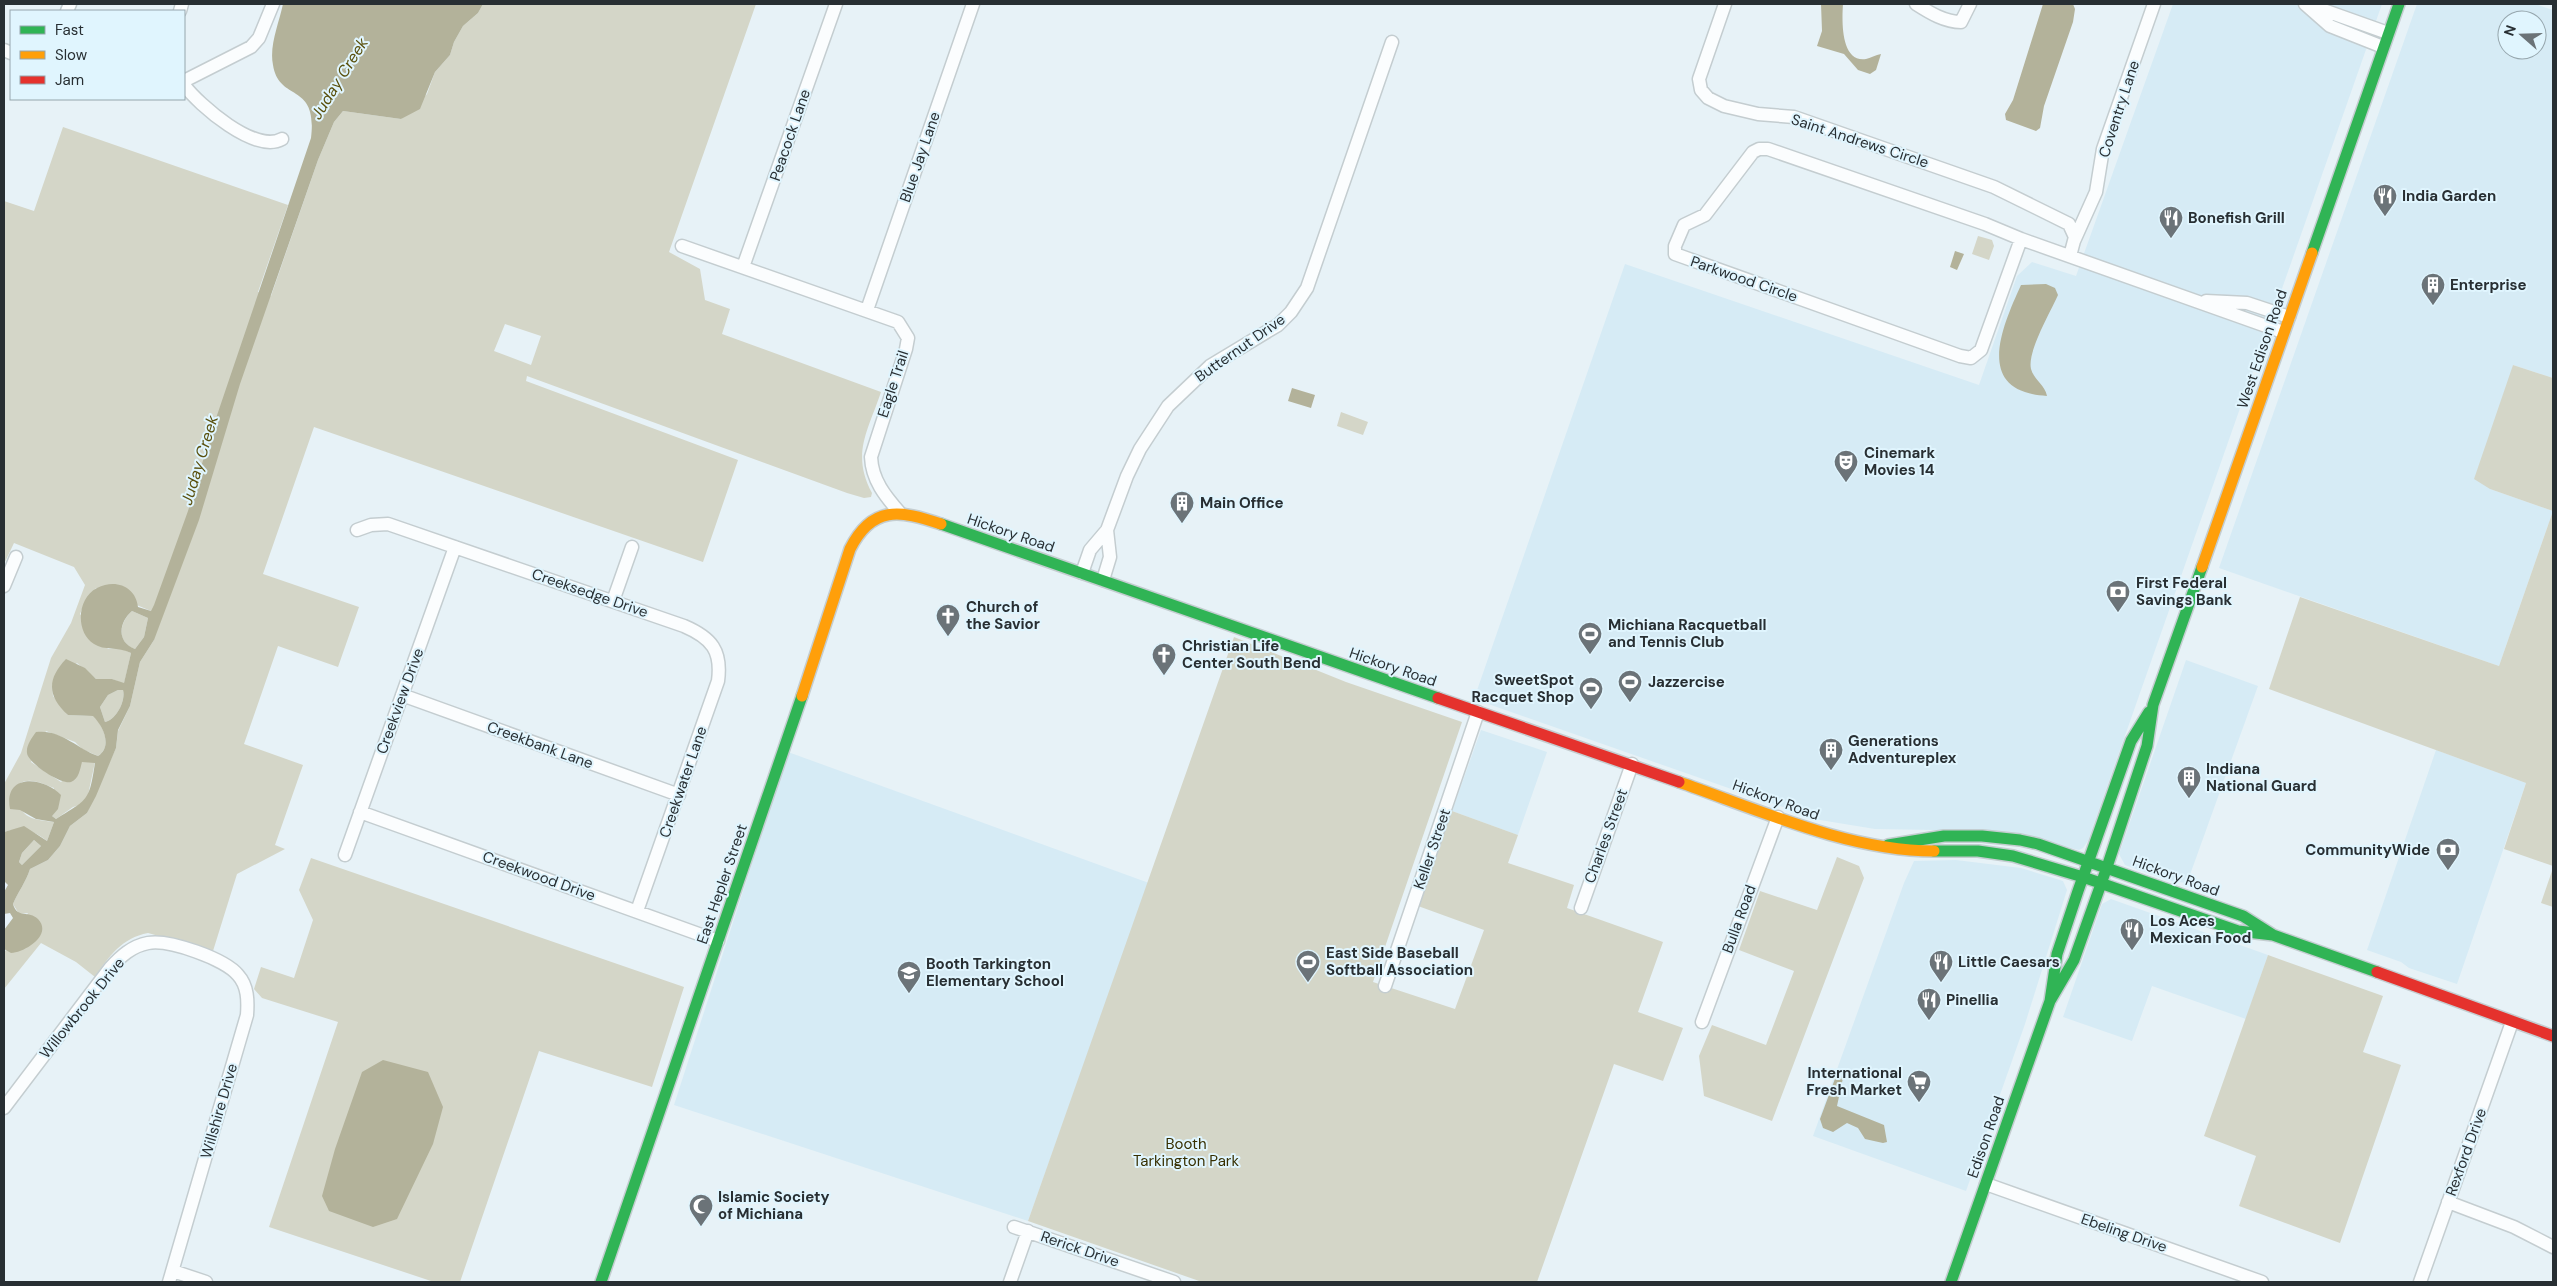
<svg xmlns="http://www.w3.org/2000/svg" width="2557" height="1286" font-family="'DM Sans',sans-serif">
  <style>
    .built { fill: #d6ebf5; fill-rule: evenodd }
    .green { fill: #d4d6c8; fill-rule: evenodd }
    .water { fill: #b3b29a; fill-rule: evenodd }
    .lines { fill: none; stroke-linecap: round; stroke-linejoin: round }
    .street-casing { stroke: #c4cdd0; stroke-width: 15 }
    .fast-casing { stroke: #c4cdd0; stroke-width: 14 }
    .slow-casing { stroke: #c4cdd0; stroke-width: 14 }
    .jam-casing { stroke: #c4cdd0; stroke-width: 14 }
    .street { stroke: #fbfdfe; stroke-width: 12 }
    .fast { stroke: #30b455; stroke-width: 11 }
    .slow { stroke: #ff9f0a; stroke-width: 11 }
    .jam { stroke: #e5322d; stroke-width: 11 }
    .labels { text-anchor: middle; stroke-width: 4; stroke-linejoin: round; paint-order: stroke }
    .street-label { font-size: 15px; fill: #282f33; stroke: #e0f5fe }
    .poi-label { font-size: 15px; font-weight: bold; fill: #282f33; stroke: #e0f5fe; text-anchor: start }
    .park-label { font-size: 15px; fill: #372f00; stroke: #e0f5fe }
    .water-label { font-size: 16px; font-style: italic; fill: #5a500d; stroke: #e0f5fe }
  </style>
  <rect width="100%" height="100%" fill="#e7f2f7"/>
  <path class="built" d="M2173 4H2382L2088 841 2083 848 2079 850 1995 831 1875 829 1820 820 1474 699 1625 264 1979 385 2017 276 2032 262 2076 276Z
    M2417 4H2535L2553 10V378L2513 365 2490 489 2553 511 2499 666 2219 568ZM2507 20H2537V50H2507Z
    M2186 660 2258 686 2187 883 2170 881 2125 865 2119 854Z
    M1481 730 1547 752 1518 835 1452 811Z
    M2436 750 2526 783 2457 984 2409 968 2401 962 2367 950Z
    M788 752 1149 883 1028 1221 674 1105Z
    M1956 860 2021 868 2063 881 2067 890 2025 1024 1966 1191 1813 1136 1904 883 1914 861Z
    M2111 899 2268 955 2246 1019 2152 986 2132 1041 2063 1017 2102 904Z"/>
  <path class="green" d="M483 4H756L669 252 700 269 705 300 730 309 722 334 881 392C868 431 851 454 872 493L871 497 864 498 847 493 527 376 526 381 738 460 703 562 314 427 263 574 359 607 338 667 278 646 244 744 303 765 275 845 285 849 237 874 213 951 148 933C122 938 109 956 95 977L76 962 41 943 4 989V949L6 951 28 913 19 914 13 904C18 892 26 882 30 869L48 860 60 846 70 826 87 813 116 748 118 731 130 706 140 662 154 640 151 611 96 588 85 602 80 614 108 649 120 648 131 653 124 684 112 679H96L77 663 52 685 53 696 68 715 94 716C103 726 113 746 98 756L82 749 75 742 46 731 31 762 61 782 82 762H95L88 795 83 804 73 807 56 819 52 816 54 788C38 782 24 774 12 791 23 817 26 819 54 822L47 841C35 830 19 827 4 832V784L21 753 51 658 71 623 85 585 74 567 14 543 4 564V201L34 211 63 127 288 205 258 292 271 296 318 160 334 122 343 111 401 119 427 94 435 72 450 55 454 42 463 26 478 13ZM505 324 541 336 531 365 494 351Z
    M1978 236 1992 240 1994 246 1989 260 1972 254Z
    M2513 365 2553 378V866L2504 849 2526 783 2269 689 2300 597 2499 666 2553 511 2490 489 2474 479Z
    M1341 412 1368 422 1363 435 1337 426Z
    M132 611 148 618 144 637 135 649C116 642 119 623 132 611Z
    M1234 637 1346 682 1462 722 1373 982 1455 1009 1484 930 1418 906 1452 811 1518 835 1508 863 1574 885 1567 908 1663 942 1638 1012 1683 1028 1663 1081 1614 1064 1537 1282H1202L1028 1221Z
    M118 690H123C126 701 116 720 105 722L100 707 108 695Z
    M34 840 41 846 22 865 19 862 22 853Z
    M1837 857 1859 866 1864 878 1772 1121 1704 1096 1699 1056 1712 1025 1766 1045 1794 971 1739 950 1760 891 1817 910Z
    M311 858 684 987 652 1087 539 1051 460 1282H434L269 1227 338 1022 262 998 254 989 261 967 294 978 313 920 299 890Z
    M2553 868V907L2541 903Z
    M2268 955 2383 996 2363 1052 2401 1065 2340 1243 2239 1206 2256 1156 2204 1136Z"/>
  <path class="water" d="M283 4H483L478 13 463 26 454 42 450 55 435 72 420 109 401 119 343 111 334 122 318 160 240 384 199 520 154 640 140 662 130 706 118 730 116 748 96 796 87 813 70 826 60 846 48 860 30 869C26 882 18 892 13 904 17 919 29 910 38 919 53 935 25 952 11 953L4 949V930L13 918 10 913 4 914V892L8 885 4 881V832L24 826 47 841 54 822 36 819 20 810 10 809C3 773 43 776 61 795L58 809 52 816 56 819C88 799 89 802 95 763L82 762C80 769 79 779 71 782 61 785 28 763 27 753 26 745 32 738 36 732 61 729 76 748 98 756 113 746 103 726 93 716L68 715C47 696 47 679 66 659L85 668 96 679H112L124 683 131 653C118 646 104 651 94 644 75 632 77 598 97 588 116 578 136 587 138 607L151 611 154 605 188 511 212 430 311 138C318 81 279 103 273 65 269 46 279 23 283 4ZM132 611 148 618 144 637 135 649C116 642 119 622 132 611ZM118 690H123C126 701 116 720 105 722L100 707 108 695ZM34 840 41 846 22 865 19 862 22 853Z
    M1821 4H1843C1842 19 1840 63 1866 59 1870 58 1876 55 1881 54L1876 70 1870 74 1858 70 1844 54 1817 46 1822 31Z
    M2043 4H2073L2075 9 2073 22 2044 106 2040 128 2036 131 2006 120 2005 114 2013 100Z
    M1955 251 1964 254 1957 270 1950 267Z
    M2046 284 2055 288 2058 295C2050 313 2027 352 2031 369 2034 380 2045 385 2047 396 1974 392 2001 329 2021 285Z
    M1292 388 1315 395 1311 408 1288 401Z
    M383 1060 428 1072 443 1107 433 1144 397 1219 373 1227 329 1211 322 1196 335 1149 362 1072Z
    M1840 1075 1843 1078 1837 1106 1884 1125 1887 1142 1883 1143 1865 1139 1858 1128 1847 1123 1833 1132 1823 1128 1820 1119 1836 1076Z"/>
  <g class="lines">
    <defs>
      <path id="street" d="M1725 4 1699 79 1701 90 1708 98 1724 106 1758 114 1794 117 1994 187 2069 224 2075 237 2070 256
        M1916 4C1930 13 1945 22 1961 22L1970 4
        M2305 4 2330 26 2383 47
        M2312 6 2388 33
        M67 11 70 4
        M180 11 182 4
        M4 50 11 53
        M184 81 251 47 259 38 273 4
        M184 85C199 105 255 154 282 139
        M1759 149H1768L1985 224 2021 239 1981 350 1971 358 1960 356 1675 254V246L1684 225 1705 215 1753 152Z
        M2021 239 2283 332
        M2074 241 2096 192 2103 149 2154 4
        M682 246 898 322 908 338 906 349 871 457C872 480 885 496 900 513
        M743 267 836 4
        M2206 301 2247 303 2289 317
        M867 310 973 4
        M357 530 371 525 388 524 684 626C712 638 722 651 718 681L637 911
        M1082 573 1090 550 1107 530 1127 476 1140 449 1168 406 1210 366 1278 325 1291 312 1307 288 1392 42
        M1103 580 1110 557 1107 530
        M4 586 16 557
        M613 601 632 547
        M402 695 679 795
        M360 812 718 941
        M345 855 455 547
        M1581 908 1632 764
        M1385 986 1478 712
        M1702 1022 1778 817
        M4 1108 110 968C121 956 132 946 148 943 169 939 225 959 238 975 248 986 248 1001 247 1015L169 1282
        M1986 1184 2262 1282
        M2448 1202 2514 1227 2553 1247
        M1014 1227 1174 1282
        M173 1271 206 1282
        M1010 1282 1028 1231
        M2420 1282 2512 1022"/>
      <path id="fast" d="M2312 253 2399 4
        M941 524 1438 698
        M1888 845 1944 836H1982L2020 840 2038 844 2243 916 2273 935 2377 972
        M1934 851H1978L2013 856 2083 877 2238 931 2273 935
        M2050 1001 2074 960 2107 867 2147 746 2153 705 2202 567
        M601 1282 802 696
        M1951 1282 2050 1001 2057 954 2078 891 2131 741 2149 712"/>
      <path id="slow" d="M2202 567 2312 253
        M802 696 850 549C872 505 900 510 941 524
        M1679 782C1759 810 1849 851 1934 851"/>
      <path id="jam" d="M1438 698 1679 782
        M2377 972 2553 1036"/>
    </defs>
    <use href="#street" class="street-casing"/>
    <use href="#fast" class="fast-casing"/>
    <use href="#slow" class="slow-casing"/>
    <use href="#jam" class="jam-casing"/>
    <use href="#street" class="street"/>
    <use href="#fast" class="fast"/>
    <use href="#slow" class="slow"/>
    <use href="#jam" class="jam"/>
  </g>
  <defs>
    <symbol id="restaurant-pin" viewBox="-11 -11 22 30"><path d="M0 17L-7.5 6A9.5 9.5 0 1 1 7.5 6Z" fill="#6b7378" stroke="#e0f5fe"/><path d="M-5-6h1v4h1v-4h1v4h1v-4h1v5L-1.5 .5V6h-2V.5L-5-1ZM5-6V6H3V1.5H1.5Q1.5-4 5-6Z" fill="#fff"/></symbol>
    <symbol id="building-pin" viewBox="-11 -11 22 30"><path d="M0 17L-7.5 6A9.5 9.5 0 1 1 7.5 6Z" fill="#6b7378" stroke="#e0f5fe"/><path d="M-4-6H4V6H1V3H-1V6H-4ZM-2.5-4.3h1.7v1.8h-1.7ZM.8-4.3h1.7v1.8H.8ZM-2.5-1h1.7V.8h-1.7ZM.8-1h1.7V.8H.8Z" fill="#fff"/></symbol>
    <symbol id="theatre-pin" viewBox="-11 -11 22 30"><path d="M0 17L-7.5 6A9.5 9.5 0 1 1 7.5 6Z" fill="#6b7378" stroke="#e0f5fe"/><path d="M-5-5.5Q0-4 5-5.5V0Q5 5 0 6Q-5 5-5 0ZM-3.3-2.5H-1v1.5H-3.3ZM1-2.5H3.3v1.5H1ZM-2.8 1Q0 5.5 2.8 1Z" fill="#fff"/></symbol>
    <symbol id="bank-pin" viewBox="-11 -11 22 30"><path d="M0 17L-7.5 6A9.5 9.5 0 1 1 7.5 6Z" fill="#6b7378" stroke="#e0f5fe"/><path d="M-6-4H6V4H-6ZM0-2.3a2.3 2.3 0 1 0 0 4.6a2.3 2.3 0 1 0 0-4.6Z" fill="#fff"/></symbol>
    <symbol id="church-pin" viewBox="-11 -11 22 30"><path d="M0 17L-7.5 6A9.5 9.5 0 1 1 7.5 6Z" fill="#6b7378" stroke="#e0f5fe"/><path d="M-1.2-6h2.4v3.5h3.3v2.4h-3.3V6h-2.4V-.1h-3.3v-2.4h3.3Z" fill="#fff"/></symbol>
    <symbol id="stadium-pin" viewBox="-11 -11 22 30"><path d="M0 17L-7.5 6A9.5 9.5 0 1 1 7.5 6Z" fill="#6b7378" stroke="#e0f5fe"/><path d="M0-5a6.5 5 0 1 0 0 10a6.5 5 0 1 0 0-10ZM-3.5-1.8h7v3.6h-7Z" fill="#fff"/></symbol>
    <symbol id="school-pin" viewBox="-11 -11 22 30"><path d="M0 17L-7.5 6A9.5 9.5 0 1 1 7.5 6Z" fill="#6b7378" stroke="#e0f5fe"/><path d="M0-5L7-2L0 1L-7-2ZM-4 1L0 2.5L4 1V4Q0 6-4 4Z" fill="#fff"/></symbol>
    <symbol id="supermarket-pin" viewBox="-11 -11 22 30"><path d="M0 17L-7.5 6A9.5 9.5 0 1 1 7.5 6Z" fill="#6b7378" stroke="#e0f5fe"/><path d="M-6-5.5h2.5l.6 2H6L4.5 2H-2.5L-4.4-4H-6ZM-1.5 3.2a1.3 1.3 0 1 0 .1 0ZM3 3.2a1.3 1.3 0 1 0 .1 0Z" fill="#fff"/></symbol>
    <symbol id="mosque-pin" viewBox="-11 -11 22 30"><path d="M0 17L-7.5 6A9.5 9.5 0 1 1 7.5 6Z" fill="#6b7378" stroke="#e0f5fe"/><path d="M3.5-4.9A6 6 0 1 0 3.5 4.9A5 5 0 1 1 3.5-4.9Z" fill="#fff"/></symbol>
  </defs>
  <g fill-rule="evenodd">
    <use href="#restaurant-pin" x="2371" y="182" width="28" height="38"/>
    <use href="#restaurant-pin" x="2157" y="204" width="28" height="38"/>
    <use href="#building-pin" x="2419" y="271" width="28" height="38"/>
    <use href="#theatre-pin" x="1832" y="448" width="28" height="38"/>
    <use href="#building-pin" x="1168" y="489" width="28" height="38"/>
    <use href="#bank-pin" x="2104" y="578" width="28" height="38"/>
    <use href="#church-pin" x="934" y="602" width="28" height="38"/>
    <use href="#stadium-pin" x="1576" y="620" width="28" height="38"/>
    <use href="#church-pin" x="1150" y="641" width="28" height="38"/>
    <use href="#stadium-pin" x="1616" y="668" width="28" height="38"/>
    <use href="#stadium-pin" x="1577" y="675" width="28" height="38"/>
    <use href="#building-pin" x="1817" y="736" width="28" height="38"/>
    <use href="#building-pin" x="2175" y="764" width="28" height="38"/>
    <use href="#bank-pin" x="2434" y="836" width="28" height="38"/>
    <use href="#restaurant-pin" x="2118" y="916" width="28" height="38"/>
    <use href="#stadium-pin" x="1294" y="948" width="28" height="38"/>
    <use href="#restaurant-pin" x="1927" y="948" width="28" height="38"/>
    <use href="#school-pin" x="895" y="959" width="28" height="38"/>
    <use href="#restaurant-pin" x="1915" y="986" width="28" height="38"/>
    <use href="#supermarket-pin" x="1905" y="1068" width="28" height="38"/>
    <use href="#mosque-pin" x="687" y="1192" width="28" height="38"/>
  </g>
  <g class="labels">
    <g class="street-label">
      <text transform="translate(2119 109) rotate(-72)" y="5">Coventry Lane</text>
      <text transform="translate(790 135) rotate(-71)" y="5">Peacock Lane</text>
      <text transform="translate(1860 141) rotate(18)" y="5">Saint Andrews Circle</text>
      <text transform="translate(920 157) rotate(-71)" y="5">Blue Jay Lane</text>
      <text transform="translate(1744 279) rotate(19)" y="5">Parkwood Circle</text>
      <text transform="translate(1240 348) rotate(-35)" y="5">Butternut Drive</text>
      <text transform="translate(2262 349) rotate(-71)" y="5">West Edison Road</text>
      <text transform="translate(893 384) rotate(-72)" y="5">Eagle Trail</text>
      <text transform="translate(1011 533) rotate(19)" y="5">Hickory Road</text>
      <text transform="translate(590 593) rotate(19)" y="5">Creeksedge Drive</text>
      <text transform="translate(1393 667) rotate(19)" y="5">Hickory Road</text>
      <text transform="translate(400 701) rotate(-70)" y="5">Creekview Drive</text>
      <text transform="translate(540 745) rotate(20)" y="5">Creekbank Lane</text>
      <text transform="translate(683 782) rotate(-71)" y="5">Creekwater Lane</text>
      <text transform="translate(1776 800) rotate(20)" y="5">Hickory Road</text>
      <text transform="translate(1606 836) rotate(-70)" y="5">Charles Street</text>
      <text transform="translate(1432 849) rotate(-71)" y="5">Keller Street</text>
      <text transform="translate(539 876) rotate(20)" y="5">Creekwood Drive</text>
      <text transform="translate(2176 876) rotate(20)" y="5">Hickory Road</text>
      <text transform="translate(722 884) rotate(-71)" y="5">East Hepler Street</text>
      <text transform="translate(1739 919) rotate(-70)" y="5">Bulla Road</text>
      <text transform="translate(82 1008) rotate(-51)" y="5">Willowbrook Drive</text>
      <text transform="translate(219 1111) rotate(-74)" y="5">Willshire Drive</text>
      <text transform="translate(1986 1137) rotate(-71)" y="5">Edison Road</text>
      <text transform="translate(2466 1152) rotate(-70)" y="5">Rexford Drive</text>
      <text transform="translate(2124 1233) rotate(19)" y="5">Ebeling Drive</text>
      <text transform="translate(1080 1249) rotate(19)" y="5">Rerick Drive</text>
    </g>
    <g class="poi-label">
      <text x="2402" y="201">India Garden</text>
      <text x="2188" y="223">Bonefish Grill</text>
      <text x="2450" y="290">Enterprise</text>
      <text x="1864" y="458">Cinemark<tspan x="1864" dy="17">Movies 14</tspan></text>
      <text x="1200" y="508">Main Office</text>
      <text x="2136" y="588">First Federal<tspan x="2136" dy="17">Savings Bank</tspan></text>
      <text x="966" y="612">Church of<tspan x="966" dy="17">the Savior</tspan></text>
      <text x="1608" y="630">Michiana Racquetball<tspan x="1608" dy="17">and Tennis Club</tspan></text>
      <text x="1182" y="651">Christian Life<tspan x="1182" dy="17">Center South Bend</tspan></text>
      <text x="1574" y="685" text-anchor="end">SweetSpot<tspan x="1574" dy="17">Racquet Shop</tspan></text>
      <text x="1648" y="687">Jazzercise</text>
      <text x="1848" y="746">Generations<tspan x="1848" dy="17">Adventureplex</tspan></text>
      <text x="2206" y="774">Indiana<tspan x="2206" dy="17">National Guard</tspan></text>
      <text x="2430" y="855" text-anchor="end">CommunityWide</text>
      <text x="2150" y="926">Los Aces<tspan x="2150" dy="17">Mexican Food</tspan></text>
      <text x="1326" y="958">East Side Baseball<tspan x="1326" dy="17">Softball Association</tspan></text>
      <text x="1958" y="967">Little Caesars</text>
      <text x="926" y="969">Booth Tarkington<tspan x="926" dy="17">Elementary School</tspan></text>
      <text x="1946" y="1005">Pinellia</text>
      <text x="1902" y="1078" text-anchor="end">International<tspan x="1902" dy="17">Fresh Market</tspan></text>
      <text x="718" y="1202">Islamic Society<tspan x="718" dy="17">of Michiana</tspan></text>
    </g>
    <g class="park-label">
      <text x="1186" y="1149">Booth<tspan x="1186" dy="17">Tarkington Park</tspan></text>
    </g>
    <g class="water-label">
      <text transform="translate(339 78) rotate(-58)" y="6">Juday Creek</text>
      <text transform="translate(199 460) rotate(-73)" y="6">Juday Creek</text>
    </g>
  </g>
  <rect width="2557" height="1286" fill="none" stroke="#282f33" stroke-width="10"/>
  <rect x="10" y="10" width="175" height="90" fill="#e0f5fe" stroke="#96a6ad"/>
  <rect x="20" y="26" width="25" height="8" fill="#30b455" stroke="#96a6ad"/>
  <text x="55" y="35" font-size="15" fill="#282f33">Fast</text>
  <rect x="20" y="51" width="25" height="8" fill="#ff9f0a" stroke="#96a6ad"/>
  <text x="55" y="60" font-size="15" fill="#282f33">Slow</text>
  <rect x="20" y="76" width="25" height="8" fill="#e5322d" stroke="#96a6ad"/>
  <text x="55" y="85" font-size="15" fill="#282f33">Jam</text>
  <g transform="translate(2522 35) rotate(290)"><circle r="24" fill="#e0f5fe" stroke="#96a6ad"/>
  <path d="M0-4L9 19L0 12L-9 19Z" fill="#6b7378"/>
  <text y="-8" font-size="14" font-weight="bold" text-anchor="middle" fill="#282f33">N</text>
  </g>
</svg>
